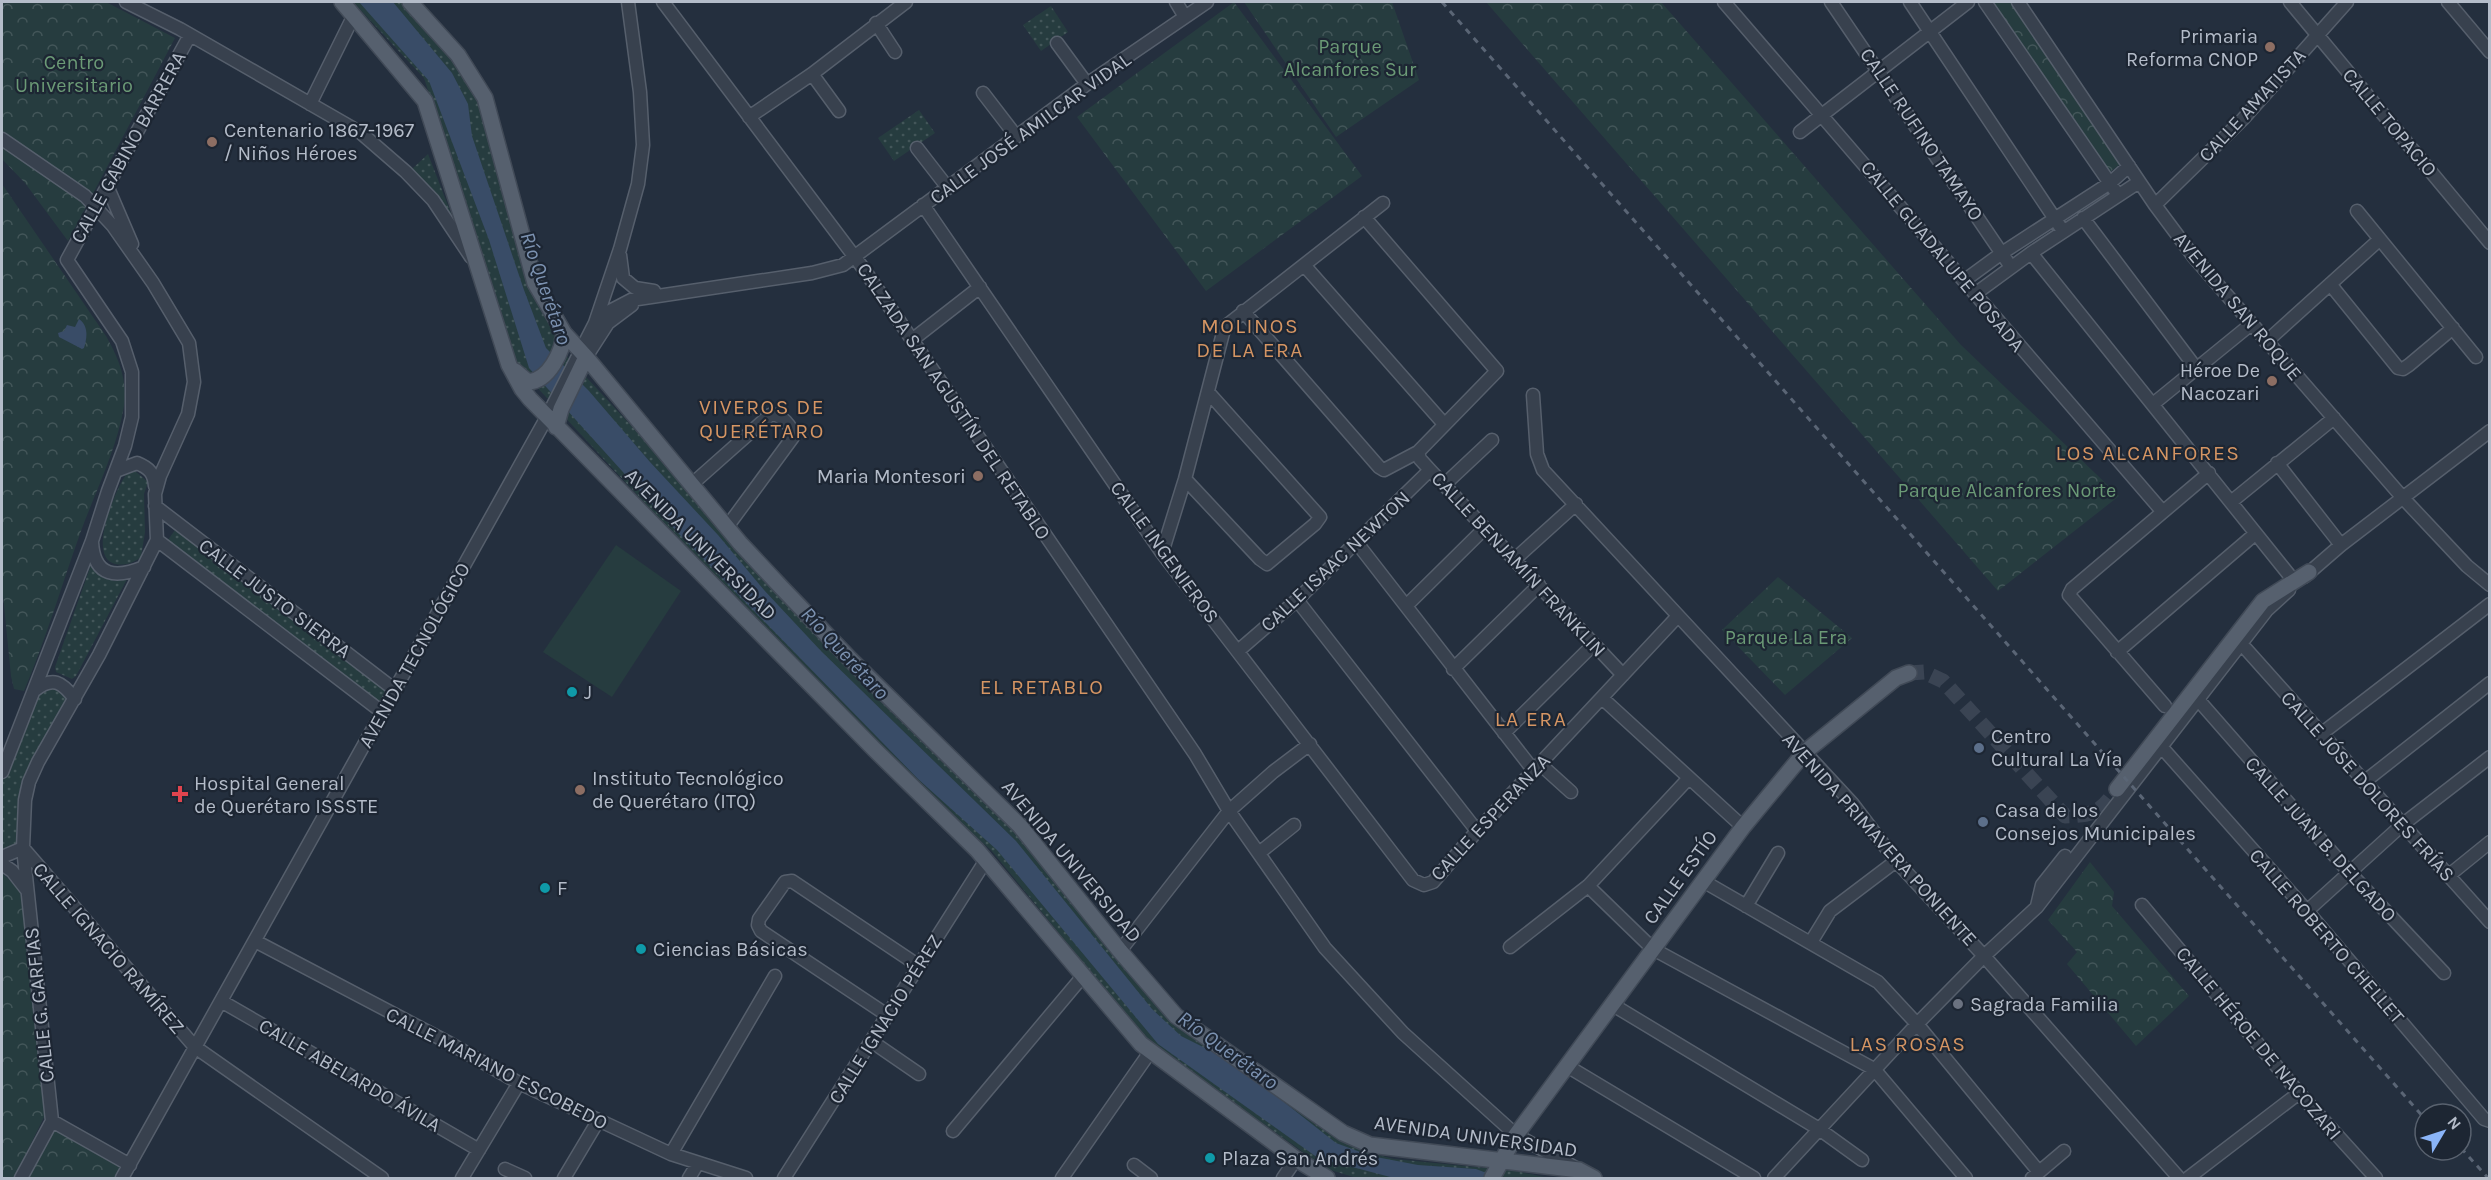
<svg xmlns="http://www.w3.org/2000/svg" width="2491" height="1180" font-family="Karla,sans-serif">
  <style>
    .grass { fill: #263c3f }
    .park { fill: url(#park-crowns) }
    .garden { fill: url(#garden-dots) }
    .water { fill: #394c67 }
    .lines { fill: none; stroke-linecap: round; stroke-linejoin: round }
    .major-tunnel { stroke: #3a4453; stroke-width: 15; stroke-dasharray: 15 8; stroke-linecap: butt }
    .minor-casing { stroke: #565f6c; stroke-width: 15 }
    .major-casing { stroke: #414a57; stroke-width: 18 }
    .minor { stroke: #38414e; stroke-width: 12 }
    .major { stroke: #56606e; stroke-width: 15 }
    .rail { stroke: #5a6575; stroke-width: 3; stroke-dasharray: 6 6; stroke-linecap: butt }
    .education-dot { fill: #8d6e63; stroke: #1d2633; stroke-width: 2 }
    .culture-dot { fill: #0f9aa8; stroke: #1d2633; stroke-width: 2 }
    .service-dot { fill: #5c6f8a; stroke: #1d2633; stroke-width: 2 }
    .health-dot { fill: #e0444e; stroke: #1d2633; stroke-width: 2 }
    .worship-dot { fill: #6b7280; stroke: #1d2633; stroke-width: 2 }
    .labels { text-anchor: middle; stroke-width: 4.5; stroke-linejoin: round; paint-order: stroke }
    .poi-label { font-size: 20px; fill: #b4bcc9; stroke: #1d2633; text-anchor: start }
    .park-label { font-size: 20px; fill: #6b9a76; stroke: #1d2633 }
    .street-label { font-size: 20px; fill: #b4bcc9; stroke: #1d2633 }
    .water-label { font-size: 21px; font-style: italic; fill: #7c92b1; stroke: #1d2633 }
    .neighbourhood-label { font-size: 21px; letter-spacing: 1.5px; fill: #d59563; stroke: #1d2633 }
  </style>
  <defs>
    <pattern id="park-crowns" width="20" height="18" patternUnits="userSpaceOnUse" patternTransform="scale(1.5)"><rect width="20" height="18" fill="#263c3f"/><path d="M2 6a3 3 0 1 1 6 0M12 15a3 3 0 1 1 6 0" fill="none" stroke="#435659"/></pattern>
    <pattern id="garden-dots" width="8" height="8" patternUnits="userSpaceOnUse" patternTransform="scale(1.5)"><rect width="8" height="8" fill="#263c3f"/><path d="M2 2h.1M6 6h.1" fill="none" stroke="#435659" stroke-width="1.8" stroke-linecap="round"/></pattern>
  </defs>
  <rect width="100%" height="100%" fill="#242f3e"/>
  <path class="grass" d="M616 545 681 591 612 697 543 652Z"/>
  <path class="park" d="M2 2H106L175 38 68 241 25 183 2 159Z
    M1234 2 1362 176 1206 291 1077 117Z
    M1244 2H1392L1419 80 1336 137Z
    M1486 2H1661L1961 345 2119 496 1998 591Z
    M1991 2H2015L2122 163 2107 174Z
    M2 184 106 336C118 357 128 380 124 406 117 449 96 490 81 531 62 584 46 639 24 691L14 689 11 676 2 585Z
    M1778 577 1852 638 1785 695 1722 630Z
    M2090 862 2114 892 2112 906 2189 996 2136 1046 2067 964 2077 952 2048 920Z
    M2 873 21 891 45 1115 14 1178H2Z
    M52 1127 123 1167 116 1178H25Z"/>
  <path class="garden" d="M353 2H408L481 97 529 280 562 351 651 447 775 592 898 719 1025 841 1173 1021 1337 1137 1367 1152 1394 1159 1516 1171 1549 1178H1357L1327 1169 1147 1041 991 850 952 817 710 573 518 367 424 78Z
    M1051 6 1068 32 1041 51 1023 25Z
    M919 110 935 133 894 161 878 138Z
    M428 154 454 221 411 170Z
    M135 471 148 482 144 494 145 532 141 557C133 563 126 566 115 564 86 557 116 487 128 472Z
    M175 530 391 691 380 705 165 544Z
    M92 562 114 581 127 579 76 676 72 679 56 672 55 667Z
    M45 682 70 693 29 782 23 848 2 857V772L35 690Z"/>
  <path class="water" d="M359 2H393L452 73 468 104 472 136 524 290 546 348 589 391 650 462 718 535 764 590 821 651 1016 841 1152 1009 1181 1036 1219 1055 1251 1076 1336 1143 1371 1156 1418 1165 1476 1169 1500 1178H1394L1318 1158 1158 1044 997 850 918 779 678 533 529 368 489 240 429 81Z
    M79 319C89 326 87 338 84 348L82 349 59 337 58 333 64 331 67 325 75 327Z"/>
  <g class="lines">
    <path class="major-tunnel" d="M1909 673 1924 672 1943 681 2065 816C2094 815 2100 813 2117 789"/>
    <defs>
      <path id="minor" d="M126 2 180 29 361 133 406 172 433 200 471 257
        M663 2 863 268 1195 754 1229 811 1325 948 1403 1033 1516 1135 1576 1168
        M1176 2 1185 17
        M1724 2 2162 511
        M1831 2 2011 267
        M1910 2 2063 231
        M1985 2 2118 195
        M2018 2 2155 205 2193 256 2403 498 2467 566 2490 585
        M2290 2 2490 243
        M2448 2 2490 52
        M876 23 895 52
        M1057 43 1087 84
        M812 74 839 111
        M983 93 1016 136
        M310 104 354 15
        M749 117 812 74 906 2
        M1800 132 1968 2
        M2 139 85 196 113 226 153 283 189 343 194 382 188 414 160 476 155 494 157 540 99 655 38 762 29 782 25 800 23 848 52 1121 21 1178
        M917 148 948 188
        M108 188 132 244
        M923 205 1162 553 1413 880 1424 885 1433 882 1477 831 1678 616
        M2155 205 2243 119 2347 2
        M2357 211 2476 357
        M2083 218 2196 368
        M2031 253 2294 581
        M620 255 623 278 635 288 654 291
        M1304 265 1444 424
        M1965 280 2002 253 2110 183 2129 166
        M2330 284 2398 368 2403 369 2409 365 2453 328
        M1975 294 2031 253 2139 182
        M1243 311 1379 467 1384 470 1418 452 1497 371 1364 217
        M596 322 608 312 631 300 812 273 843 265 1087 84 1207 2
        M912 340 980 287
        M2266 342 2379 240
        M588 354 608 323 632 305
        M1533 395 1537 454 1543 470 1852 803 1896 861 1984 956 2179 1178
        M2153 404 2250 325
        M1418 452 1420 459 1430 470 1623 675
        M2277 463 2341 545
        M116 471 137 463C149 468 154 473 155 486
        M1185 479 1260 559 1267 564 1315 524 1320 517 1208 392
        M691 485 770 415C781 413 793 427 793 437L727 527
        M1444 485 1492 440
        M2231 502 2334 418
        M155 506 395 690
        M157 540 382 712
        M92 542C94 578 117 578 144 567
        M1357 543 1534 771
        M1162 553 1185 479 1223 333 1226 326 1383 203
        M1515 559 1576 504
        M2304 577 2341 545 2490 431
        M1297 600 1477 831
        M1406 606 1485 528
        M2246 649 2490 922
        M1238 651 1297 600 1430 470
        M2117 652 2255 534
        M1453 669 1539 585
        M35 690C53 676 62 682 75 699
        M1602 698 1743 827
        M2201 703 2349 872 2444 973
        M2165 706 2069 595 2072 589 2209 473
        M1504 733 1594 644
        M2321 734 2490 604
        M2165 751 2307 911 2484 1119 2490 1121
        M1540 764 1571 792
        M2 772 92 541 108 491 125 446 132 417V372L122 341 67 260 190 35
        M2364 782 2490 683
        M23 848 195 1047 382 1178
        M1259 853 1294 825
        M2 857 23 848
        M2 864 12 871 26 889
        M2448 876 2490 842
        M1703 881 1878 982 1917 1024 2039 1172
        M1588 886 1653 949 1874 1069 1966 1178
        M2142 905 2299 1093 2376 1178
        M1746 906 1778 853
        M2037 906 2042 885 2065 856
        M2307 911 2402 825 2490 757
        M255 941 451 1044 519 1083 671 1154 746 1178
        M1811 942 1830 911 1896 861
        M1510 947 1588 886 1688 779
        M1120 951 1229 811 1273 772 1310 744
        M221 1001 479 1150
        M1613 1005 1819 1129 1862 1160
        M887 1015 761 931 758 925 759 919 785 882 792 881 919 966
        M871 1041 919 1074
        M1567 1066 1754 1178
        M52 1121 130 1165
        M953 1131 1083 976
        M671 1154 775 976
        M1134 1165 1151 1178
        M505 1169 525 1178
        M122 1178 547 417 595 323 620 249 638 184 643 145 640 92 628 2
        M462 1178 519 1083
        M564 1178 598 1121
        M689 1178 698 1163
        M784 1178 986 860
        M1062 1178 1150 1052
        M1283 1178 1296 1159
        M1774 1178 1917 1024 1984 956 2037 907 2267 610 2289 590
        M2032 1178 2064 1151
        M2188 1178 2299 1093"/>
      <path id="major" d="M342 2 425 101 509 365 522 389 530 399 874 749 977 850 1141 1044 1296 1159 1327 1178
        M410 2 458 55 485 98 535 283 564 333 586 357 740 543 781 587 851 660 1020 826 1120 951 1176 1016 1343 1133 1370 1145 1579 1170 1594 1178
        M515 371 528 382C549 381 563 351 564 333
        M556 427 561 409 586 357
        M2117 789 2263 601 2309 572
        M1492 1178 1516 1135 1743 827 1805 752 1896 678 1909 673"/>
    </defs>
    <use href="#minor" class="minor-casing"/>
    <use href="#major" class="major-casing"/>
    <use href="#minor" class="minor"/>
    <use href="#major" class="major"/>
    <path class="rail" d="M1442 2 2425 1119
      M2461 1148 2488 1178"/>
  </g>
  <g class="education-dot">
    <circle cx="2270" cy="47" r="6"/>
    <circle cx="212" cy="142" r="6"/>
    <circle cx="2272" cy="381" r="6"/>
    <circle cx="978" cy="476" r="6"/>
    <circle cx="580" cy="790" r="6"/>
  </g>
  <g class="culture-dot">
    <circle cx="572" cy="692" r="6"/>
    <circle cx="545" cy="888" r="6"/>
    <circle cx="641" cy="949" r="6"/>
    <circle cx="1210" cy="1158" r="6"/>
  </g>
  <g class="service-dot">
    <circle cx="1979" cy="748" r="6"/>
    <circle cx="1983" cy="822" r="6"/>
  </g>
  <path class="health-dot" d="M177 785h6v6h6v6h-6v6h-6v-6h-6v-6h6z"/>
  <circle class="worship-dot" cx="1958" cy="1004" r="6"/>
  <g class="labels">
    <g class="poi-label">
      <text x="2258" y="43" text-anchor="end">Primaria<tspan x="2258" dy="23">Reforma CNOP</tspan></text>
      <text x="224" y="137">Centenario 1867-1967<tspan x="224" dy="23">/ Niños Héroes</tspan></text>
      <text x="2260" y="377" text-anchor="end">Héroe De<tspan x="2260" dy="23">Nacozari</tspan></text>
      <text x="966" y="483" text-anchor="end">Maria Montesori</text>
      <text x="584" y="699">J</text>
      <text x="1991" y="743">Centro<tspan x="1991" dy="23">Cultural La Vía</tspan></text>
      <text x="592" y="785">Instituto Tecnológico<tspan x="592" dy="23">de Querétaro (ITQ)</tspan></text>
      <text x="194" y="790">Hospital General<tspan x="194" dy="23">de Querétaro ISSSTE</tspan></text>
      <text x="1995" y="817">Casa de los<tspan x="1995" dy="23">Consejos Municipales</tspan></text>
      <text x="557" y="895">F</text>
      <text x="653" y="956">Ciencias Básicas</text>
      <text x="1970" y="1011">Sagrada Familia</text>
      <text x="1222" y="1165">Plaza San Andrés</text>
    </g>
    <g class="park-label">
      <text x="1350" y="53">Parque<tspan x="1350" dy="23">Alcanfores Sur</tspan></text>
      <text x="74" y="69">Centro<tspan x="74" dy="23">Universitario</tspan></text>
      <text x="2007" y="497">Parque Alcanfores Norte</text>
      <text x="1786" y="644">Parque La Era</text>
    </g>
    <g class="street-label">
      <text transform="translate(2252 105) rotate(-47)" y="7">CALLE AMATISTA</text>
      <text transform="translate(2390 122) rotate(50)" y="7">CALLE TOPACIO</text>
      <text transform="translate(1030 128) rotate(-36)" y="7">CALLE JOSÉ AMILCAR VIDAL</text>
      <text transform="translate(1922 134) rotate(56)" y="7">CALLE RUFINO TAMAYO</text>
      <text transform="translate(128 147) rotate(-61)" y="7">CALLE GABINO BARRERA</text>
      <text transform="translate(1943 256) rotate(50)" y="7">CALLE GUADALUPE POSADA</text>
      <text transform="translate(2238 306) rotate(50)" y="7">AVENIDA SAN ROQUE</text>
      <text transform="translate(954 401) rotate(56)" y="7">CALZADA SAN AGUSTÍN DEL RETABLO</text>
      <text transform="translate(701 544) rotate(45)" y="7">AVENIDA UNIVERSIDAD</text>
      <text transform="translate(1165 552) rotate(54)" y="7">CALLE INGENIEROS</text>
      <text transform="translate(1335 561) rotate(-43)" y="7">CALLE ISAAC NEWTON</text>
      <text transform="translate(1519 564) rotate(47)" y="7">CALLE BENJAMÍN FRANKLIN</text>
      <text transform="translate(275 598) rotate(37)" y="7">CALLE JUSTO SIERRA</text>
      <text transform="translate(414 655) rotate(-61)" y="7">AVENIDA TECNOLÓGICO</text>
      <text transform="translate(2368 786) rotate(48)" y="7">CALLE JÓSE DOLORES FRÍAS</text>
      <text transform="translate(1490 817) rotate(-47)" y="7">CALLE ESPERANZA</text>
      <text transform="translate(1880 839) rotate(48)" y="7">AVENIDA PRIMAVERA PONIENTE</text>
      <text transform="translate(2321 839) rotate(48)" y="7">CALLE JUAN B. DELGADO</text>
      <text transform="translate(1072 861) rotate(50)" y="7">AVENIDA UNIVERSIDAD</text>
      <text transform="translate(1680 877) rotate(-54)" y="7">CALLE ESTÍO</text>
      <text transform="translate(2327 936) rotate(49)" y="7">CALLE ROBERTO CHELLET</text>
      <text transform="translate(109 948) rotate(49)" y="7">CALLE IGNACIO RAMÍREZ</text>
      <text transform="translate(39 1005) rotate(-96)" y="7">CALLE G. GARFIAS</text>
      <text transform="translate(885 1019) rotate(-58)" y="7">CALLE IGNACIO PÉREZ</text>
      <text transform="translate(2259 1043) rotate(50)" y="7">CALLE HÉROE DE NACOZARI</text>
      <text transform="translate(497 1068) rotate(27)" y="7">CALLE MARIANO ESCOBEDO</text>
      <text transform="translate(350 1075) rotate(30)" y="7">CALLE ABELARDO ÁVILA</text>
      <text transform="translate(1476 1136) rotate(8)" y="7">AVENIDA UNIVERSIDAD</text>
    </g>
    <g class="water-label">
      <text transform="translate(546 288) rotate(71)" y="7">Río Querétaro</text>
      <text transform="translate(845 653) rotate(47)" y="7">Río Querétaro</text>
      <text transform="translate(1228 1050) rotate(36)" y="7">Río Querétaro</text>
    </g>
    <g class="neighbourhood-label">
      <text x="1250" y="333">MOLINOS<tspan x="1250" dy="24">DE LA ERA</tspan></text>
      <text x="762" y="414">VIVEROS DE<tspan x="762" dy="24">QUERÉTARO</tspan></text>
      <text x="2148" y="460">LOS ALCANFORES</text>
      <text x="1042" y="694">EL RETABLO</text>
      <text x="1531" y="726">LA ERA</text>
      <text x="1908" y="1051">LAS ROSAS</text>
    </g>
  </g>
  <rect width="2491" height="1180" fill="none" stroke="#b4bcc9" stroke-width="6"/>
  <g transform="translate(2443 1132) rotate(51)"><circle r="28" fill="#1d2633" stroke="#59626f" stroke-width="1.5"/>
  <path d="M0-4.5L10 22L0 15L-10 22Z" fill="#8ab4f8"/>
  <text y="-9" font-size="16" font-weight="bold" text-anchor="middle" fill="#b4bcc9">N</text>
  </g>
</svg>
